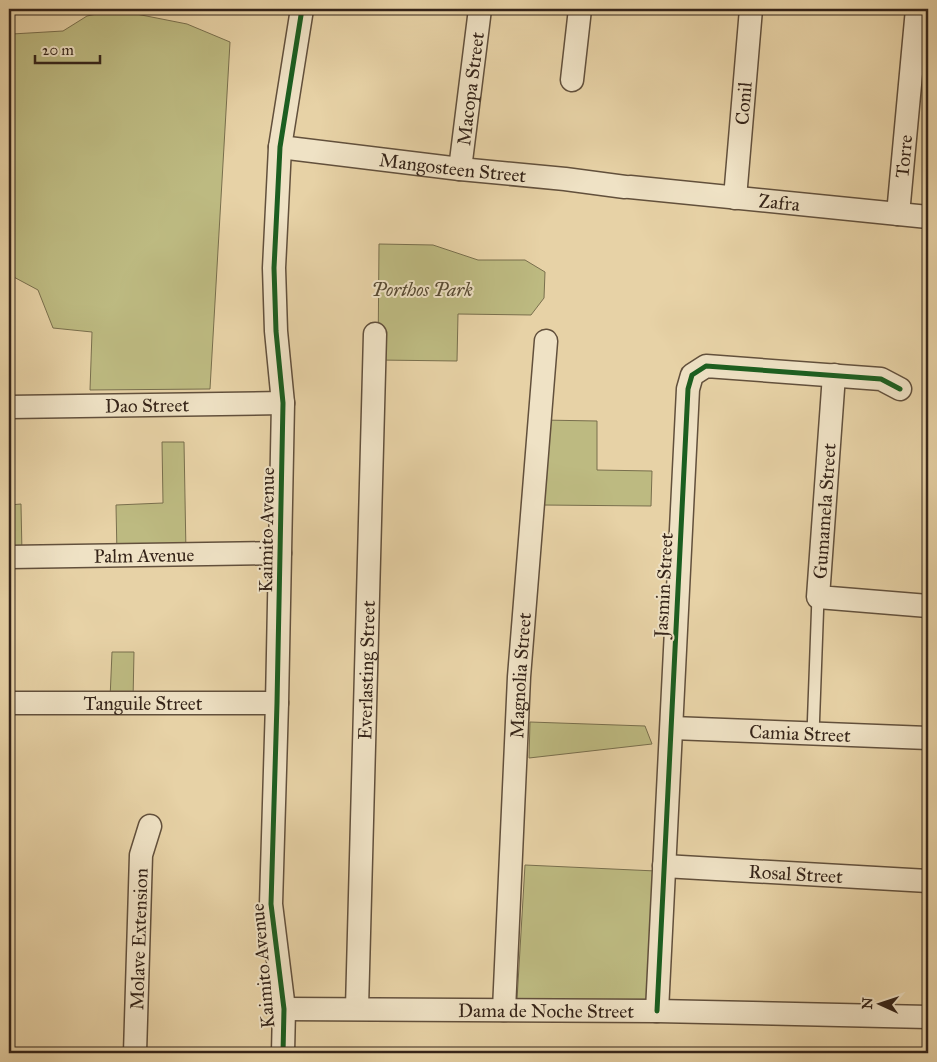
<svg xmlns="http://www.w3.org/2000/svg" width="937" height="1062" font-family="'IM FELL Great Primer',serif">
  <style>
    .green { fill: #bdba81; stroke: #796f4d }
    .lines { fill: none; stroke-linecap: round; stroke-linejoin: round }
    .lane-casing { stroke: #62503c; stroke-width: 14 }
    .street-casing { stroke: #62503c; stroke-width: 25 }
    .lane { stroke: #efe2c5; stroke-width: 11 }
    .street { stroke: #efe2c5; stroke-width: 22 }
    .cycleway-casing { stroke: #efe2c5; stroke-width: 8 }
    .cycleway { stroke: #1b5e20; stroke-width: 5 }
    .labels { text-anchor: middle; stroke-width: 4; stroke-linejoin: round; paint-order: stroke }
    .street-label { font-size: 19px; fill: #352419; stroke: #efe2c5 }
    .park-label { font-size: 19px; font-style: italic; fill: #574a33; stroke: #efe2c5 }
  </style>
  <rect width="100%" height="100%" fill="#e7d2a6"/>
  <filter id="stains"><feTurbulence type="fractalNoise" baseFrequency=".004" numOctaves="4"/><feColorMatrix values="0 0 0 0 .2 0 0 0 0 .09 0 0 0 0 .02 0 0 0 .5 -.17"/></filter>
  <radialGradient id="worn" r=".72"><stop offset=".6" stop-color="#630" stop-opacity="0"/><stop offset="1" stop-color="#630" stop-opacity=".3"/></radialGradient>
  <path class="green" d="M116 10 187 24 230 42 210 389 90 390 92 332 53 328 38 290 10 275 12 34 63 31 87 16Z
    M379 244 433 245 478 260H525L545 272 544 298 531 315 458 314 457 361 378 360Z
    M542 420 597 421V470L652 471 651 506 542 505Z
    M162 442H184L186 553 117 555 116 505 163 503Z
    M21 504 22 554H9V505Z
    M112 652H134L133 700 110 699Z
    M530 722 645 726 652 744 529 758Z
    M525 865 656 871 648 1005 517 1000Z"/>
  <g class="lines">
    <defs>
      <path id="lane" d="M813 734 818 597"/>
      <g id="street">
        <path d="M572 80 580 9"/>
        <path id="s1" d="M280 147 460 169 565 179 625 187"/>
        <path id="s2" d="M460 169 480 9"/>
        <path id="s3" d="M630 187 928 217"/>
        <path id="s4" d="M735 198 751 9"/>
        <path id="s5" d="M898 214 917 9"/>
        <path d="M834 375 818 597 928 606"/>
        <path id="s6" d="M9 407 283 403"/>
        <path id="s7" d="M9 557 280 553"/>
        <path id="s8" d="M9 703H277"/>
        <path id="s9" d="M672 728 928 738"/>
        <path id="s10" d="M664 866 928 881"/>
        <path id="s11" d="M357 1008 375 334"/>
        <path id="s12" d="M284 1009 657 1011 928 1017"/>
        <path id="s13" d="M504 1010 519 677 546 341"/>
        <path d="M657 1011 688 389 692 375 706 366 881 379 900 389"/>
        <path id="s14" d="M135 1053 141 855 150 826"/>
        <path d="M283 1053 284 1009 271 904 277 703 283 403 276 331 274 268 280 147 302 9"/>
      </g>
    </defs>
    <use href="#lane" class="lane-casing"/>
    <use href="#street" class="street-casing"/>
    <use href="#lane" class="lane"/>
    <use href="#street" class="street"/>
    <defs>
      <path id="cycleway" d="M657 1011 688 389 692 375 706 366 881 379 900 389
        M283 1053 284 1009 271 904 277 703 283 403 276 331 274 268 280 147 302 9"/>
    </defs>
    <use href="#cycleway" class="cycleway-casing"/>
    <use href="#cycleway" class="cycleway"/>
  </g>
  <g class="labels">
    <g class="street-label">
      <text dy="7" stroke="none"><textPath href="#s2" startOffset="81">Macopa Street</textPath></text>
      <text dy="7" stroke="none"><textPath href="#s4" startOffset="95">Conil</textPath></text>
      <text dy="7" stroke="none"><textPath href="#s5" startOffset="58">Torre</textPath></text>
      <text dy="7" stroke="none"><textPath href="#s1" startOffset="174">Mangosteen Street</textPath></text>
      <text dy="7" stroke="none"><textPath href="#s3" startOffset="150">Zafra</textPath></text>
      <text dy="7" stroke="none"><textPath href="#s6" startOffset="138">Dao Street</textPath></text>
      <text transform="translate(824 511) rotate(-86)" y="7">Gumamela Street</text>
      <text transform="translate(266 530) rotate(-89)" y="7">Kaimito Avenue</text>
      <text dy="7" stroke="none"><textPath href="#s7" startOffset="135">Palm Avenue</textPath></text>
      <text transform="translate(663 585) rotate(-87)" y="7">Jasmin Street</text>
      <text dy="7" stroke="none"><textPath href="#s11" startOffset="338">Everlasting Street</textPath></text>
      <text dy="7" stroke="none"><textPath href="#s13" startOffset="335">Magnolia Street</textPath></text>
      <text dy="7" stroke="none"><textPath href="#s8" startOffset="134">Tanguile Street</textPath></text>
      <text dy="7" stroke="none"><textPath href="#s9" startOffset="128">Camia Street</textPath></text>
      <text dy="7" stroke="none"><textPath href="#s10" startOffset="132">Rosal Street</textPath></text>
      <text dy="7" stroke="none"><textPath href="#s14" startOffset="114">Molave Extension</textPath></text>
      <text transform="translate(262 966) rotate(-95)" y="7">Kaimito Avenue</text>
      <text dy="7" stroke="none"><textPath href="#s12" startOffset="262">Dama de Noche Street</textPath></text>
    </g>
    <g class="park-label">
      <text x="422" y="296">Porthos Park</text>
    </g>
  </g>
  <rect width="937" height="1062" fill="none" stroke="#e7d2a6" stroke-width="30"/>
  <rect x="10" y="10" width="917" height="1042" fill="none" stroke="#352419" stroke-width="2.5"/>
  <rect x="15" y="15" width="907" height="1032" fill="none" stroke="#352419"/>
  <g transform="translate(880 1004) rotate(273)" stroke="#efe2c5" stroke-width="4" paint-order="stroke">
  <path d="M0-4L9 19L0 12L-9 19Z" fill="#352419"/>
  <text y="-8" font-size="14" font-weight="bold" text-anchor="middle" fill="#352419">N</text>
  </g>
  <path d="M35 55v8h65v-8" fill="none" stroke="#352419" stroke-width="2.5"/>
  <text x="42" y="55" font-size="15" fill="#352419" stroke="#efe2c5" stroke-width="4" paint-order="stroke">20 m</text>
  <rect width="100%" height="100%" filter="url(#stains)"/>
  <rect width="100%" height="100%" fill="url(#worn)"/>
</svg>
